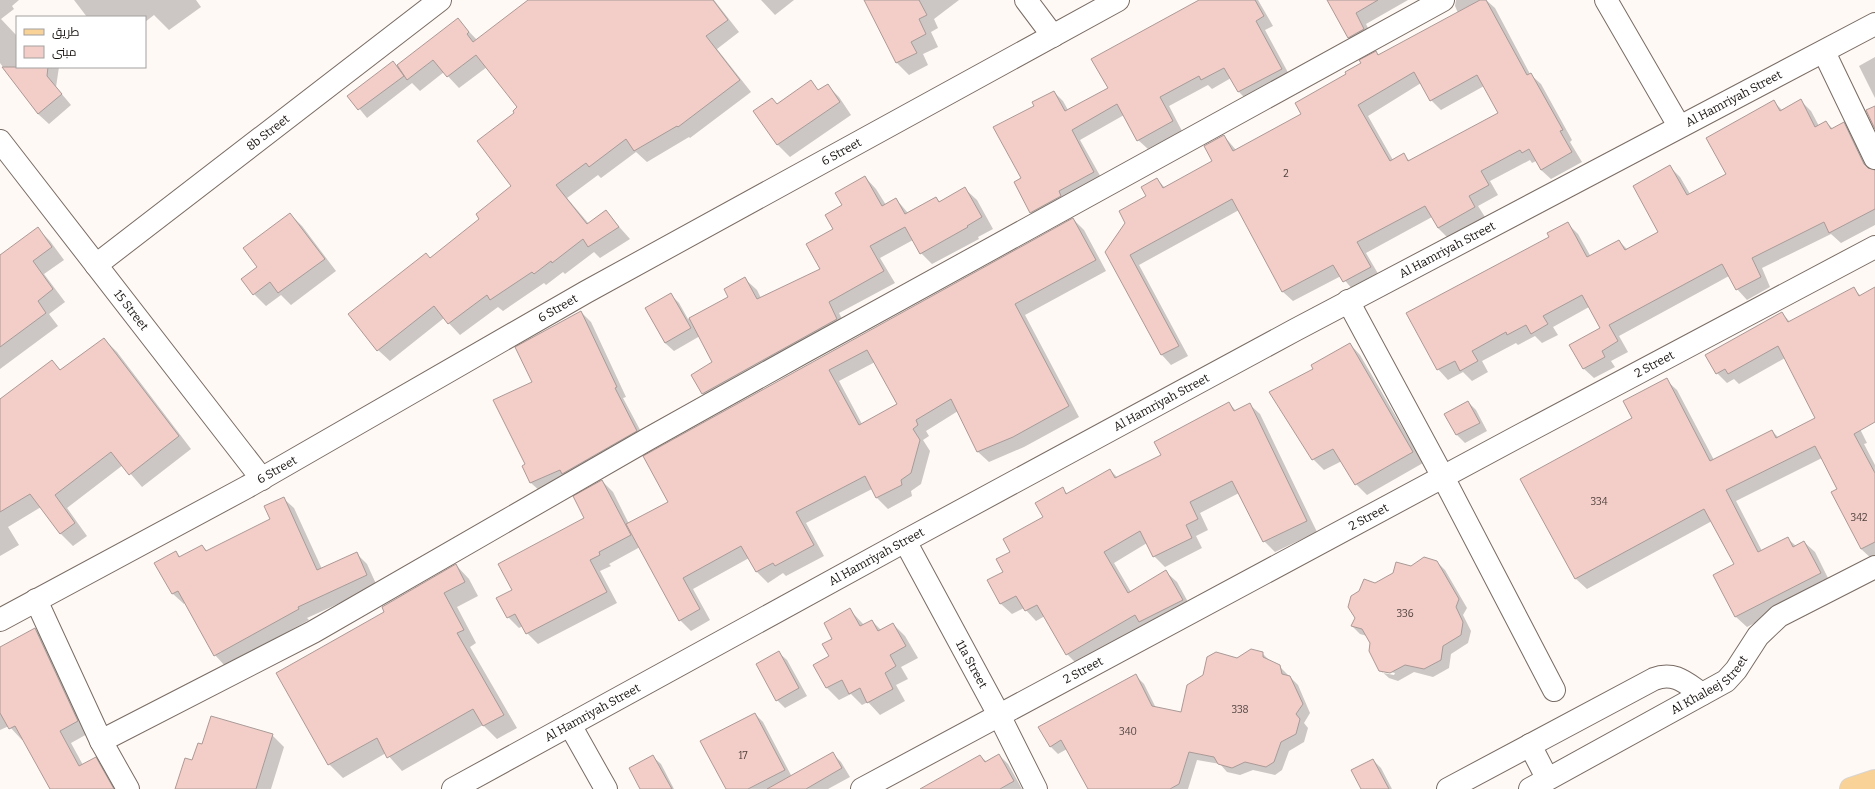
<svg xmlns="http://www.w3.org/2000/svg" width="1875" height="789" font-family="Bitter,Cairo,serif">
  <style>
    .shadow { fill: #0003; fill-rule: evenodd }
    .building { fill: #f3cec8; stroke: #aa9a97; fill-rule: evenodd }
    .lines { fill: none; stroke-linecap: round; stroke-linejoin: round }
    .minor-casing { stroke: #796c64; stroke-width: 24 }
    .major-casing { stroke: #d6d5d4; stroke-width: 24 }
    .minor { stroke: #fff; stroke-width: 22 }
    .major { stroke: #f9d298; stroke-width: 22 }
    .labels { text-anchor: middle; stroke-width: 3; stroke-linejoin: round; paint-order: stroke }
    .number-label { font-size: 10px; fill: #50423f }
    .street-label { font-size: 12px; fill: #191411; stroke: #fff }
  </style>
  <rect width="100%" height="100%" fill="#fff9f5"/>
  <path class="shadow" d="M0 0H19L12 6 14 9 1 19 17 36V67H59L56 87 71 105 49 124 38 114 0 63Z
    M74 0H196L201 7 169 30 154 15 145 22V17H87Z
    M529 0H714L739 32 717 49 751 92 690 138 689 137 647 162 636 152 601 178 598 175 567 198 589 224 606 212 630 239 600 258 594 252 565 274 563 272 546 285 544 283 503 311 498 307 460 335 444 318 390 361 378 350 430 259 481 219 513 187 516 113 519 108 487 67 459 88 444 72 420 91 412 83 367 118 349 96 397 66 458 20 477 40Z
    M761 0H794L775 15Z
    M877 0H959L934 19 938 28 931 32 938 47 923 54 928 65 909 75 897 63Z
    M1202 0H1258L1273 26 1265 30 1291 78 1248 101 1239 92 1231 78 1212 89 1208 85 1169 106 1182 131 1148 149 1138 140 1124 115 1080 140 1103 181 1041 222 1031 212 1015 182 1022 178 1035 106 1054 92 1063 101 1068 110 1109 88Z
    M1328 0H1408L1366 24 1374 40 1359 49 1348 38Z
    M1456 0H1486L1495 8 1530 74 1541 84 1572 140 1570 142 1582 162 1551 179 1541 170 1536 161 1532 163 1530 160 1490 181 1498 195 1478 206 1485 217 1448 238 1438 228 1432 217 1366 253 1380 277 1354 291 1341 276 1293 301 1283 292 1239 210 1139 265 1188 356 1171 365 1162 355 1106 252 1147 196 1157 179 1165 188 1213 162 1224 136 1236 150 1302 114 1376 52 1379 55 1458 13 1455 6ZM1421 83 1431 100 1441 110 1484 86 1500 113 1410 161 1403 155 1393 160 1368 116Z
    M1875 57V98L1859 66Z
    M810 82 819 91 827 85 839 97 851 115 790 157 778 145 755 111 777 104Z
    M1801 101 1811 111 1819 126 1826 122 1833 129 1844 123 1854 134 1872 171H1875V225L1841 243 1831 234 1762 268 1770 287 1747 300 1737 289 1729 276 1619 336 1628 352 1611 361 1615 367 1594 378 1583 368 1601 328 1589 307 1553 327 1558 335 1542 343 1535 336 1518 345 1516 343 1482 361 1488 372 1472 381 1463 372 1448 380 1438 369 1551 238 1568 224 1578 234 1591 257 1619 241 1628 250 1660 232 1670 167 1680 177 1690 194 1727 174 1774 102 1782 110Z
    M865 177 876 189 886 205 896 199 908 213 936 198 940 202 965 189 977 200 993 229 978 237 979 239 932 264 921 253 913 240 880 258 895 283 839 313 848 331 714 405 703 394 692 375 714 362 700 336 674 351 665 343 646 309 671 295 679 303 688 319 730 297 745 279 757 290 761 298 822 270 834 229 844 205Z
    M290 214 302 226 336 271 291 305 281 295 266 306 254 294 259 267Z
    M1073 219 1084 230 1106 271 1025 315 1079 417 1024 447 989 462 978 452 958 411 926 431 929 436 923 440 930 451 921 484 911 491 912 496 888 509 877 498 872 489 806 523 824 556 786 576 783 573 768 583 757 572 749 558 693 589 710 620 691 631 680 620 640 547 609 564 611 566 600 571 617 603 538 644 527 633 523 626 519 628 508 617 513 590 585 519 602 481 613 492 629 524 669 502 644 457ZM875 362 898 404 862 424 839 381Z
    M38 229 50 241 64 260 44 274 65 302 49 314 58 326 0 369V254L1 255Z
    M1875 288V421L1860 429 1867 443 1864 444 1875 465V558L1872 559 1861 549 1839 489 1822 458 1736 501 1762 551 1787 538 1796 546 1804 542 1815 552 1831 584 1747 627 1736 617 1715 576 1735 565 1712 521 1587 589 1576 579 1521 479 1634 418 1666 380 1677 390 1714 460 1772 431 1779 438 1817 418 1785 358 1739 384 1734 379 1727 383 1717 373 1782 313 1790 322 1854 289 1861 296Z
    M581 312 591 322 626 397 623 398 646 441 541 492 531 483 523 466 526 465 534 382Z
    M104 339 117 352 191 449 142 487 123 465 67 508 87 536 73 546 60 533 41 507 8 527 19 545 0 556V400L52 361 61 371Z
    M1350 344 1360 355 1423 463 1367 495 1356 484 1342 461 1324 470 1313 459 1315 369Z
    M1468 402 1476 410 1487 431 1465 443 1457 435 1446 414Z
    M1229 403 1236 411 1249 404 1260 414 1317 532 1275 552 1264 541 1239 493 1200 513 1208 530 1196 536 1202 548 1165 567 1154 556 1147 543 1114 563 1131 592 1166 572 1177 582 1193 611 1078 665 1067 654 1045 616 1036 621 1024 608 1012 614 1001 604 988 581 1005 572 1011 553 1045 518 1062 489 1068 494 1110 470 1118 478 1162 456Z
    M283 498 294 508 322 569 357 554 367 564 377 586 307 618 309 620 225 666 215 655 185 603 184 604 173 594 156 563 176 552 181 558 202 546 208 552 271 519Z
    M1436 561 1445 570 1467 608 1463 615 1471 631 1468 643 1451 654 1449 668 1433 677 1414 672 1398 681 1389 678 1380 670 1372 643 1367 636 1360 634 1352 626 1375 584 1411 567ZM1383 670 1395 673 1394 675 1383 673Z
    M456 565 469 579 478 596 457 607 476 643 470 647 517 728 497 739 483 725 402 771 386 753 343 778 329 764 386 612Z
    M850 610 864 625 872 621 881 630 893 624 905 636 918 658 901 667 908 679 896 685 905 701 880 715 868 702 862 705 851 694 839 700 827 688 815 665 830 657 834 639Z
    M35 629 47 641 89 733 71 743 83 765 95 758 107 770 118 789H50L24 739 22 740 9 726 0 730V648Z
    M778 652 787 660 807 696 785 708 777 700Z
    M1262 653 1270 661 1279 666 1298 685 1310 713 1304 723 1308 728 1304 742 1289 751 1282 770 1275 775 1253 770 1240 775 1227 772 1220 764 1197 760 1188 789H1089L1067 749 1058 754 1050 746 1136 676 1144 684 1156 708 1181 713 1237 659Z
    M755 714 763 722 792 777 833 754 841 762 850 777 828 789H727Z
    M272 735 284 747 271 789H176L203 746Z
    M999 755 1008 764 1022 789H926L980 756 987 762Z
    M652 756 661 764 674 789H641Z
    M1373 760 1381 768 1392 789H1363Z"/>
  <path class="building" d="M528 0H713L728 20 706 36 740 80 678 127 677 126 634 151 626 139 589 167 586 163 556 185 587 224 606 210 619 227 588 247 583 239 552 263 551 261 534 274 532 272 490 300 487 295 448 324 434 306 377 351 348 314 426 253 430 258 479 219 476 214 511 186 477 141 514 113 513 111 517 107 476 55 447 77 433 60 407 80 397 65 458 18 469 32 467 34 473 42Z
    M864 0H919L927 15 919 19 926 34 911 42 917 53 896 63Z
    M1199 0H1255L1264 16 1256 21 1282 69 1238 92 1224 68 1201 80 1199 76 1160 97 1173 121 1137 141 1117 104 1072 130 1094 172 1059 191 1061 196 1030 213 1014 182 1021 178 993 127 1034 106 1032 102 1054 91 1065 111 1108 88 1091 59Z
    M1327 0H1378L1356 13 1364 29 1348 38Z
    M1480 0H1486L1527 75 1531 73 1563 130 1560 131 1572 152 1541 170 1529 149 1522 153 1520 150 1481 171 1489 185 1469 196 1475 207 1438 228 1425 206 1357 242 1371 267 1343 282 1333 265 1282 292 1232 199 1130 255 1179 346 1161 355 1105 252 1125 223 1119 211 1146 196 1141 187 1157 178 1163 188 1212 161 1204 146 1224 135 1233 151 1301 114 1295 103 1346 74 1345 72 1361 63 1359 60 1376 51 1378 55ZM1414 72 1430 101 1477 75 1498 113 1408 161 1404 153 1390 161 1358 105Z
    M393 61 404 76 358 110 347 96Z
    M2 67H48L47 76 62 94 38 114Z
    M811 80 818 90 828 84 840 102 777 145 753 111 772 98 777 104Z
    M1801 99 1815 127 1826 121 1831 129 1844 122 1864 164 1868 168 1875 170V209L1829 233 1824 222 1752 258 1761 277 1736 290 1722 264 1609 325 1618 341 1602 351 1605 357 1583 369 1569 345 1600 328 1582 295 1543 316 1548 324 1531 334 1526 325 1507 335 1506 332 1472 351 1478 361 1460 371 1455 361 1437 370 1406 313 1549 237 1547 233 1568 222 1587 257 1619 240 1625 250 1658 232 1633 186 1670 165 1687 195 1726 174 1706 138 1774 100 1780 111Z
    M1875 106V129L1866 110Z
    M865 176 882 206 896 198 905 214 936 197 939 202 965 187 982 217 967 226 968 227 920 254 905 227 870 246 884 271 829 302 837 319 702 394 691 375 712 362 689 318 728 297 724 289 745 277 757 299 820 269 806 244 833 229 825 215 842 205 835 193Z
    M290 213 325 259 278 293 270 282 253 295 241 279 257 267 243 248Z
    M1073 218 1096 260 1015 304 1069 406 1013 437 977 452 951 399 916 420 918 425 913 429 920 440 911 473 901 480 902 485 876 498 865 476 796 512 814 545 775 566 773 563 756 572 741 546 683 578 700 609 679 621 626 524 668 502 643 456ZM867 350 897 404 859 425 829 370Z
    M38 227 52 247 33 261 53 289 38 301 46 313 0 347V255Z
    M1854 287 1859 296 1875 287V422L1854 434 1875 473V542L1861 549 1831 492 1837 489 1815 446 1726 490 1758 552 1788 537 1793 547 1804 541 1821 573 1735 617 1713 575 1734 564 1704 509 1575 579 1520 479 1632 418 1623 401 1667 378 1710 461 1772 430 1776 438 1815 418 1778 346 1728 374 1725 369 1716 374 1705 355 1782 312 1788 322Z
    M671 293 691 328 665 343 645 308Z
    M581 311 617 387 615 388 637 431 562 474 560 470 530 483 522 466 525 464 493 400 532 382 515 347Z
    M104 338 179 436 129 475 111 452 55 495 75 523 60 534 30 494 0 512V399L52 360 60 370Z
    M1350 343 1413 452 1355 485 1333 449 1312 460 1269 392 1313 369 1311 365Z
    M1468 401 1480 423 1456 435 1444 414Z
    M1229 402 1234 411 1250 403 1307 521 1263 542 1232 481 1190 502 1198 519 1186 525 1192 538 1153 557 1140 531 1104 552 1128 593 1166 570 1183 600 1139 622 1135 615 1066 655 1037 605 1025 611 1016 596 1000 604 987 580 1003 572 996 559 1010 552 1003 539 1043 517 1035 503 1063 487 1066 494 1110 469 1115 478 1161 455 1154 442Z
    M602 480 631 535 599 552 600 555 590 560 607 592 526 634 515 614 507 618 496 598 512 590 498 564 584 518 573 496Z
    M284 497 317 570 357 552 367 575 298 607 299 609 214 656 178 591 172 594 154 563 176 551 179 557 202 545 206 551 270 519 264 506Z
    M1424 557 1437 561 1459 599 1456 607 1463 622 1461 635 1443 646 1441 660 1424 669 1405 665 1390 673 1379 671 1369 651 1370 643 1362 629 1351 626 1355 618 1348 607 1351 596 1359 591 1364 579 1375 583 1393 573 1396 562 1411 566Z
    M456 564 465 582 444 593 464 630 457 633 504 715 483 726 473 709 387 758 377 738 328 765 276 673 384 612 382 607Z
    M850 608 860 626 872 620 878 631 893 623 906 646 890 655 896 666 885 673 893 689 867 703 860 688 849 694 842 680 826 688 813 665 829 656 822 644 832 639 824 623Z
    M35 628 78 721 60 731 79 766 96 757 114 789H50L15 726 9 729 0 713V647Z
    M1251 649 1263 652V657L1280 665 1282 674 1290 676 1303 704 1296 714 1300 719 1296 734 1281 742 1274 762 1266 767 1245 762 1232 768 1218 764 1214 757 1189 752 1179 784 1170 789H1088L1061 740 1050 747 1038 727 1136 674 1152 706 1181 712 1187 685 1203 675 1207 657 1216 652 1237 658Z
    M779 651 799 688 776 701 756 664Z
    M755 713 785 770 748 789H726L700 741Z
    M211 716 273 734 256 789H175L185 758 192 760 198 743 202 744Z
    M833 752 842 768 806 789H767Z
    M999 754 1014 781 1000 789H920L980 755 985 762Z
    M653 755 672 789H640L629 768Z
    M1373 759 1389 789H1361L1351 770Z"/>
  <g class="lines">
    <defs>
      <g id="minor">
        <path d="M1026 0 1053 36"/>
        <path d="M1606 0 1679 126"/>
        <path d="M1824 52 1875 158"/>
        <path id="s1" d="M0 141 262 479"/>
        <path id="s2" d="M96 265 440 0"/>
        <path d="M1348 301 1443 477 1554 690"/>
        <path id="s3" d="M905 541 999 715 1036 789"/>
        <path d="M36 600 101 741 128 789"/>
        <path id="s4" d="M0 620 247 487 586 292 1118 0"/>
        <path d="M570 725 606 789"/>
        <path d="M101 741 313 632 648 439 802 353 1443 0"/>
        <path d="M1530 745 1547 778"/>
        <path id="s5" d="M453 789 905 541 1295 330 1875 24"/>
        <path id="s6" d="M862 789 1519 436 1875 247"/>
        <path d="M1448 789 1654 679C1674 671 1686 683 1702 694"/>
        <path id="s7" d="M1530 789 1726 681 1736 670 1758 636 1779 616 1875 567"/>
      </g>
      <path id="major" d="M1851 789 1875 781"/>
    </defs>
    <use href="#minor" class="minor-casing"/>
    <use href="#major" class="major-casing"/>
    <use href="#minor" class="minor"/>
    <use href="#major" class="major"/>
  </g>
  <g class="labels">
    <g class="number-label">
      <text x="1286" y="177">2</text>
      <text x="1599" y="505">334</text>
      <text x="1859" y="521">342</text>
      <text x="1405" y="617">336</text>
      <text x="1240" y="713">338</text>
      <text x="1128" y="735">340</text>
      <text x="743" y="759">17</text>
    </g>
    <g class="street-label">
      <text dy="4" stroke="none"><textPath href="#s5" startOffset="1455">Al Hamriyah Street</textPath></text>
      <text dy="4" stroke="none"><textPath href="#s2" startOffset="217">8b Street</textPath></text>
      <text dy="4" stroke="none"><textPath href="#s4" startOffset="963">6 Street</textPath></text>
      <text dy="4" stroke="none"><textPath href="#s5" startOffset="1131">Al Hamriyah Street</textPath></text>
      <text dy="4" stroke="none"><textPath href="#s4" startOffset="639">6 Street</textPath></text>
      <text dy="4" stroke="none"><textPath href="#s1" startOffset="214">15 Street</textPath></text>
      <text dy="4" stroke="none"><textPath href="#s6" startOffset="899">2 Street</textPath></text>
      <text dy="4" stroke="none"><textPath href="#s5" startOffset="807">Al Hamriyah Street</textPath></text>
      <text dy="4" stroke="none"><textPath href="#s4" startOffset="315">6 Street</textPath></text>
      <text dy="4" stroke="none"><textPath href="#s6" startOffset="575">2 Street</textPath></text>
      <text dy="4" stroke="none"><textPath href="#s5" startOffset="483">Al Hamriyah Street</textPath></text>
      <text dy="4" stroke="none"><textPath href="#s3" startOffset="140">11a Street</textPath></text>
      <text dy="4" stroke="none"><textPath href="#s6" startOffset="251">2 Street</textPath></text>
      <text dy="4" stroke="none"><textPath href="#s7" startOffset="208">Al Khaleej Street</textPath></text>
      <text dy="4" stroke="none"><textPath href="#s5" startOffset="159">Al Hamriyah Street</textPath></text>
    </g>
  </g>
  <rect x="16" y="16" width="130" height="52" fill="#ffffff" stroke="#a3a1a0"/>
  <rect x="24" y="29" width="20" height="6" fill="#f9d298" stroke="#a3a1a0"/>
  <text x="52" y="36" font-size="12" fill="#191411">طريق</text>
  <rect x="24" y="46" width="20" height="12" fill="#f3cec8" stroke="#a3a1a0"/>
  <text x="52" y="56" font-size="12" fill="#191411">مبنى</text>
</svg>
